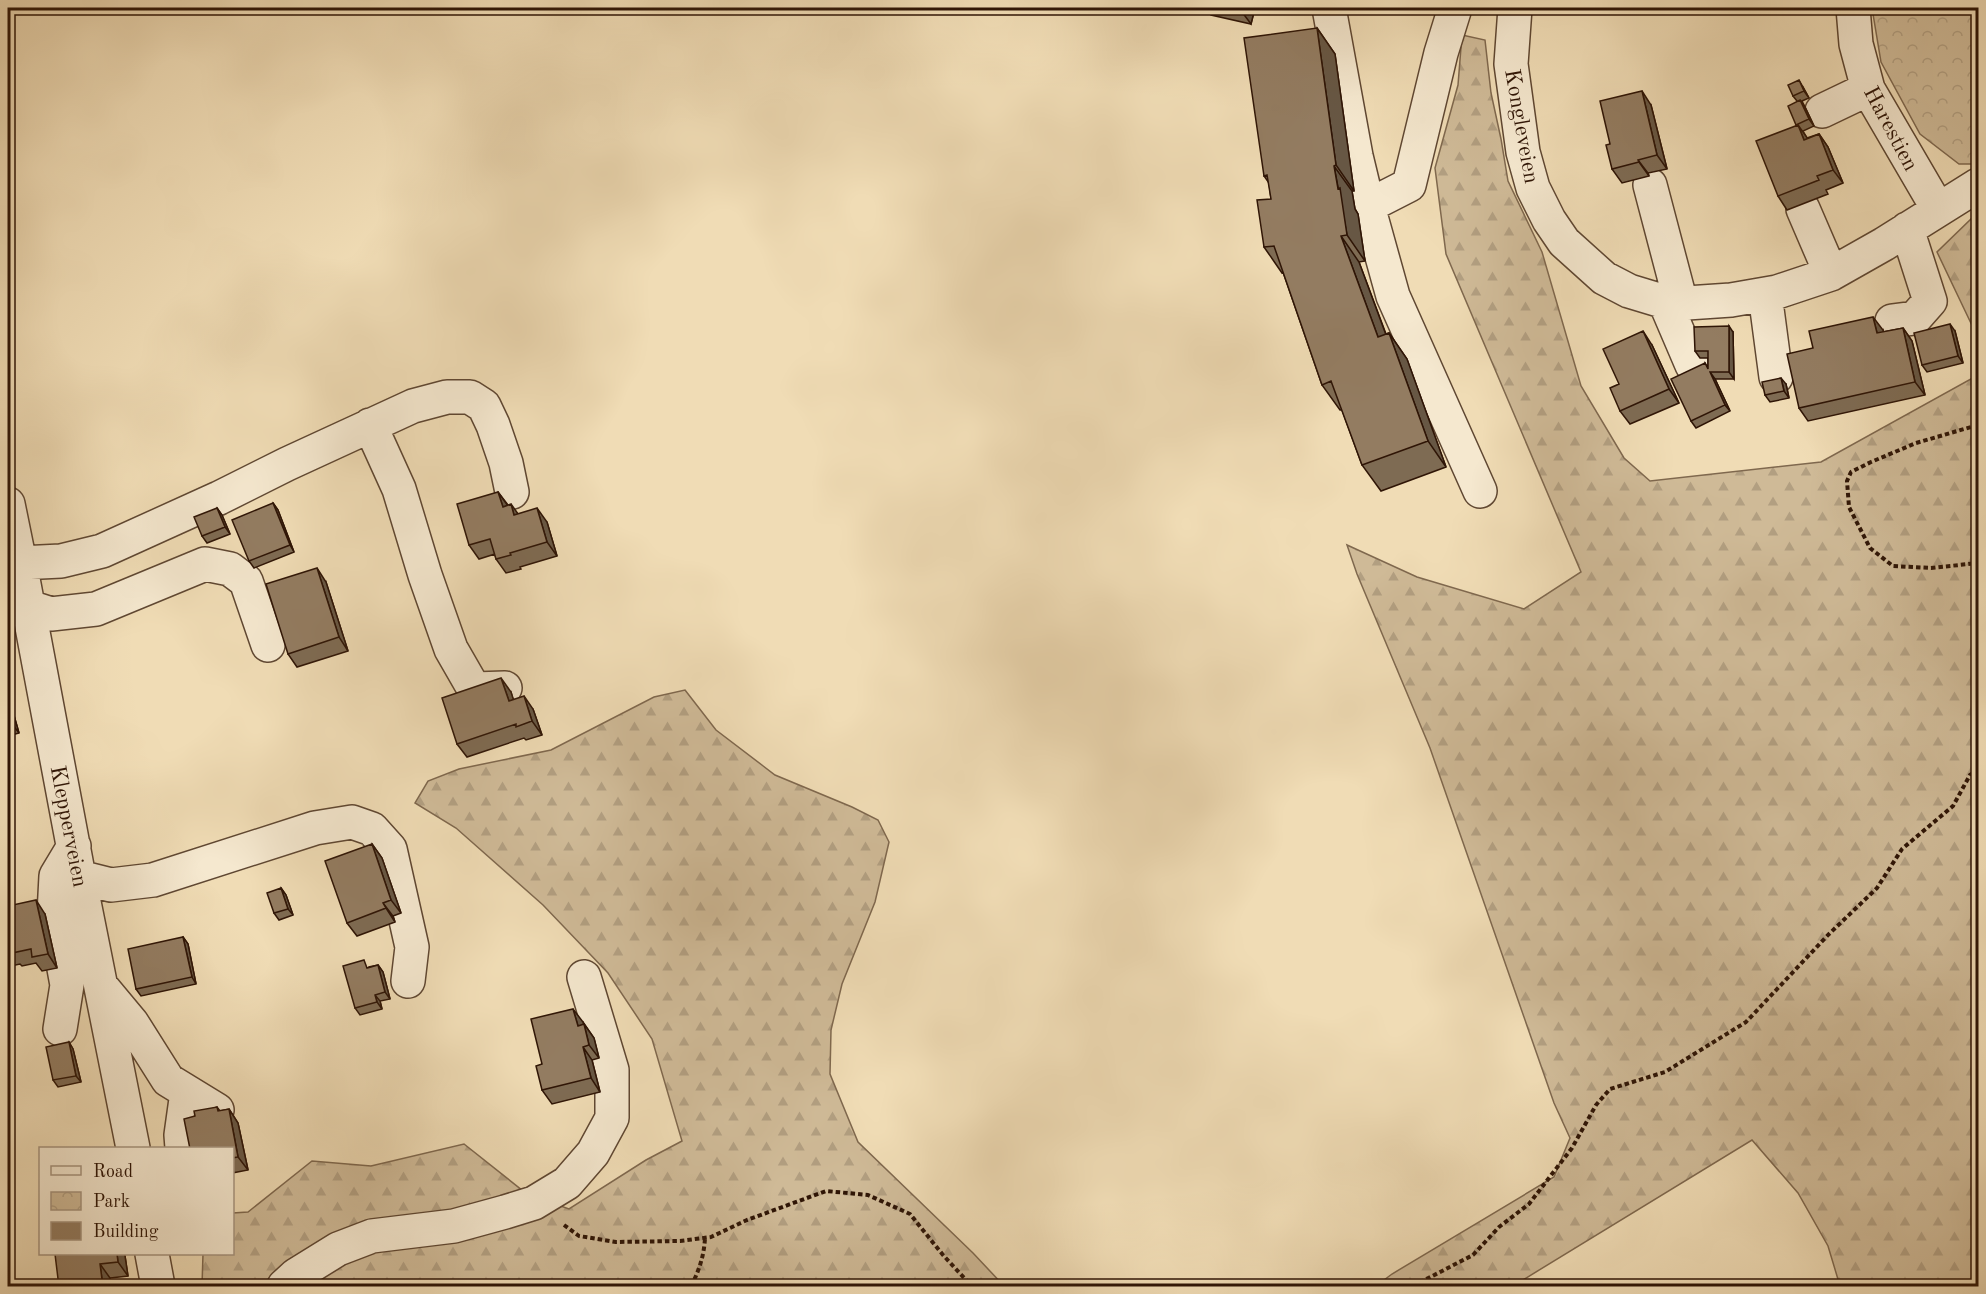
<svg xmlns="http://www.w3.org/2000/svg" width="1986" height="1294" font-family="'Old Standard TT',serif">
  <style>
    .forest { fill: url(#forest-firs); stroke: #7f684e; stroke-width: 1.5 }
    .park { fill: url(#park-crowns); stroke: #7f684e; stroke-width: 1.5 }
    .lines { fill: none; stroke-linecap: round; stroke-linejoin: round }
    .minor-casing { stroke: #5f4732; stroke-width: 36 }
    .path { stroke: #2f1506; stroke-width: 4; stroke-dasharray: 4.5 3; stroke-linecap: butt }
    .minor { stroke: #f5e8cf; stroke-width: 33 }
    .wall { fill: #7e6b53; stroke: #2f1506; stroke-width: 1.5 }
    .shaded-wall { fill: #675744; stroke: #2f1506; stroke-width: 1.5 }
    .building { fill: #937c61; stroke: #2f1506; stroke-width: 1.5 }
    .labels { text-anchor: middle; stroke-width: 5; stroke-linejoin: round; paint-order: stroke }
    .street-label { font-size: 22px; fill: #2f1506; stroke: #f5e8cf }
  </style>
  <defs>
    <pattern id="forest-firs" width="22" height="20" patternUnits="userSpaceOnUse" patternTransform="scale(1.5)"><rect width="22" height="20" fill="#cfba97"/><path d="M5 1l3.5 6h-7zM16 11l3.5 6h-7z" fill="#b29f81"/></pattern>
    <pattern id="park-crowns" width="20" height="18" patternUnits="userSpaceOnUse" patternTransform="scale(1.5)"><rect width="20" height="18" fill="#cfba97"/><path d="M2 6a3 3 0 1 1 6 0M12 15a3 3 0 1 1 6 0" fill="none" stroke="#b29f81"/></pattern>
  </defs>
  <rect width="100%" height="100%" fill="#f0dcb5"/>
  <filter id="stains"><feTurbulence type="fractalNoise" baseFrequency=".00333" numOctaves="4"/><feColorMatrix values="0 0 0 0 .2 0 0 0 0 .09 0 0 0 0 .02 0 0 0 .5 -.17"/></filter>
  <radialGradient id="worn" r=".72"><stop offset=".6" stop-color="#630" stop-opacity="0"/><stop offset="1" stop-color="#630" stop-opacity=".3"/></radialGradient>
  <path class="forest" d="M1462 35 1485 40 1491 93 1501 139 1508 181 1542 252 1581 386 1624 458 1650 481 1821 462 1978 375V1286H1840L1828 1246 1798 1193 1752 1140 1513 1286H1376L1392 1274 1554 1177 1570 1138 1554 1103 1430 748 1357 574 1347 545 1417 577 1524 609 1581 572 1446 254 1435 168 1458 85Z
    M1971 219 1978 231V338L1937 252Z
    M685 690 716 730 775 775 852 807 878 820 889 842 875 902 842 984 831 1030 830 1074 858 1142 973 1253 1004 1286H202L203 1254H232L233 1213 248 1212 312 1161 371 1166 464 1144 527 1194 569 1209 646 1160 682 1141 652 1039 608 973 543 905 456 828 415 803 428 781 459 769 551 750 654 697Z"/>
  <path class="park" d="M1872 8H1978V160L1973 164H1959L1920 134 1881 62Z"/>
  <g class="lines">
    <defs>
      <path id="minor" d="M1329 8 1356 156 1368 206 1409 185 1441 53 1455 8
        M1515 8 1511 64 1523 152 1533 188 1549 220 1564 242 1604 278 1629 291 1672 304 1731 300 1777 292 1831 274 1884 244 1978 185
        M1853 8 1856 44 1868 89 1938 209
        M1822 111 1868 89
        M1650 185 1681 303
        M1368 206 1393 296 1480 491
        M1803 209 1831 274
        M1765 294 1776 377
        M1665 302 1692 365
        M1892 321 1915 318 1930 301 1907 229
        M370 425 399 489 425 575 451 649 474 689 505 688
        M8 504 20 563 79 877 133 1148
        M20 563 61 561 102 551 219 498 287 464 413 406 447 397H470L484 406 493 425 506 463 512 492
        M29 607 51 614 96 609 205 564 230 569 246 581 268 645
        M79 877 111 885 153 880 315 828 352 822 372 829 390 849 412 947 408 981
        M102 987 132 1023 168 1080 217 1110
        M60 1029 67 985 54 914 56 876 74 846
        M182 1148 181 1135 187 1092
        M152 1254 158 1286
        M284 1286 296 1275 338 1249 372 1236 454 1226 505 1212 534 1203 567 1183 593 1153 612 1118V1070L584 977"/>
    </defs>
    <use href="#minor" class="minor-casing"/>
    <path class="path" d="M1978 425 1916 443 1871 462 1851 472 1847 481 1849 507 1870 548 1893 566 1931 568 1978 563
      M564 1225 579 1236 616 1242 680 1241 711 1237 747 1220 826 1191 868 1195 910 1214 943 1255 968 1282 975 1286
      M691 1286C699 1271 704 1256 705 1238
      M1413 1286 1473 1255 1499 1227 1529 1204 1572 1148 1596 1105 1610 1089 1665 1072 1746 1022 1828 935 1877 888 1902 849 1953 806 1970 775 1978 770"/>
    <use href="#minor" class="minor"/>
  </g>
  <path class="wall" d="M1206 8H1264V10L1255 8 1251 24 1211 15Z
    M1317 28 1335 54 1354 191H1352L1355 209 1358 214 1365 261 1359 262 1386 334 1389 333 1407 359 1446 467 1381 491 1362 465 1342 410H1340L1322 385 1283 272 1282 273 1264 247 1271 199 1269 183 1264 176Z
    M1803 87 1809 98 1802 101 1805 107 1814 126 1803 131 1807 138 1819 134 1828 147 1843 183 1826 190 1828 194 1787 210 1778 196 1796 126 1797 101 1793 96Z
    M1651 105 1667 169 1648 173 1649 176 1622 183 1612 169 1610 144Z
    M1903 328 1912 341 1925 395 1808 421 1799 408 1883 330V332Z
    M1955 331 1963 363 1927 372 1922 365Z
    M1733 332 1734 379H1715L1730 411 1696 428 1691 421 1705 363 1708 368V358H1700L1695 351Z
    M1652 345 1679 403 1630 424 1620 411 1619 384Z
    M1786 384 1789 398 1770 402 1765 395Z
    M498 492 508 505 518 514 547 522 557 556 520 567 521 569 506 573 496 559 495 554 479 559 469 545Z
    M273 503 278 510 294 552 254 568 249 561Z
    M217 508 222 515 230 534 207 543 202 536Z
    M326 582 348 651 297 667 288 654Z
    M511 692 513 699 533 709 542 735 526 740 524 738 467 757 457 744Z
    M8 699 11 705 19 733 8 736Z
    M8 736 12 752 8 753Z
    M372 844 382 858 401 913 393 916 395 922 357 936 347 923Z
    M281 888 286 895 293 915 279 920 274 913Z
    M8 906 45 914 57 968 42 971 36 963 22 966 20 964 11 966 8 961Z
    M183 937 188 944 196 984 141 996 136 989Z
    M378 965 383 972 390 999 380 1001 382 1009 360 1015 355 1008 369 967Z
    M583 1022 594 1038 599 1058 592 1060 600 1092 552 1104 542 1090V1064Z
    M69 1042 73 1049 81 1082 58 1087 53 1080Z
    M217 1107 220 1111 229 1109 238 1123 248 1170 232 1173V1149L195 1116Z
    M55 1254 125 1256 128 1276 110 1278Z"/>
  <path class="shaded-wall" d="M1239 8H1255L1251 24Z
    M1317 28 1335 54 1354 191 1336 165Z
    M1799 80 1803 87 1809 98 1804 91Z
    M1642 91 1651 105 1667 169 1657 155Z
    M1800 100 1805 107 1814 126 1809 119Z
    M1798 125 1808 139 1804 140Z
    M1819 134 1828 147 1843 183 1833 170Z
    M1638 160 1648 173 1649 176 1639 162Z
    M1334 166 1352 191 1355 209 1358 214 1365 261 1347 235Z
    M1341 236 1359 262 1396 362 1378 337Z
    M1873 317 1883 330 1887 347 1877 333Z
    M1950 324 1955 331 1963 363 1958 356Z
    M1729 326 1733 332 1734 379 1729 372Z
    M1903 328 1912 341 1925 395 1915 382Z
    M1643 331 1652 345 1679 403 1669 389Z
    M1389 333 1407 359 1446 467 1428 441Z
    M1710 372 1715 379 1730 411 1725 405Z
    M1781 378 1786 384 1789 398 1784 391Z
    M498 492 508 506 503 507Z
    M273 503 278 510 294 552 290 545Z
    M511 504 521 518 514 515Z
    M217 508 222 515 230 534 225 527Z
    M537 508 547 522 557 556 547 542Z
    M317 568 326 582 348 651 339 637Z
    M501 678 511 692 518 714 509 701Z
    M524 696 533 709 542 735 532 721Z
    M8 699 11 705 19 733 9 720 8 713Z
    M8 736 12 752 8 746Z
    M372 844 382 858 401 913 391 900Z
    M281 888 286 895 293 915 288 909Z
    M36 900 45 914 57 968 48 954Z
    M383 903 393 916 395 922 386 908Z
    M183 937 188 944 196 984 192 977Z
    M378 965 383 972 390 999 385 992Z
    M375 995 380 1001 382 1009 377 1002Z
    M573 1009 583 1022 588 1040 578 1026Z
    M584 1024 594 1038 599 1058 589 1045Z
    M69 1042 73 1049 81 1082 76 1076Z
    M583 1047 592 1060 600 1092 591 1078Z
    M229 1109 238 1123 248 1170 238 1157Z
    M117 1254H124L125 1256 128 1276 118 1262Z
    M100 1264 110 1278 111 1287H103Z"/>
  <path class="building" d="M1317 28 1336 165 1334 166 1338 189 1340 188 1347 235 1341 236 1378 337 1389 333 1428 441 1362 465 1331 381 1322 385 1274 246 1264 247 1257 200 1271 199 1267 175 1264 176 1244 38Z
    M1799 80 1804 91 1793 96 1788 85Z
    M1642 91 1657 155 1638 160 1639 162 1612 169 1606 145 1610 144 1600 101Z
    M1800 100 1809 119 1796 125 1788 106Z
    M1798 125 1804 140 1819 134 1833 170 1817 176 1819 180 1778 196 1756 141Z
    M1873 317 1877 333 1903 328 1915 382 1799 408 1787 354 1813 348 1809 331Z
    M1950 324 1958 356 1922 365 1914 333Z
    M1729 326V372H1710L1725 405 1691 421 1671 379 1705 363 1708 369V351H1695L1694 327Z
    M1643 331 1669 389 1620 411 1610 388 1619 384 1603 349Z
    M1781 378 1784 391 1765 395 1762 382Z
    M498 492 503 507 511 504 514 515 537 508 547 542 510 553 511 555 496 559 490 539 469 545 457 504Z
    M273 503 290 545 249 561 232 520Z
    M217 508 225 527 202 536 194 517Z
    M317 568 339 637 288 654 266 584Z
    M501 678 509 701 524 696 532 721 516 727V724L457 744 442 698Z
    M372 844 391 900 383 903 386 908 347 923 325 861Z
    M281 888 288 909 274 913 267 893Z
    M36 900 48 954 32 957 31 949 12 953V950L8 951V906Z
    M183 937 192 977 136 989 128 949Z
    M364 960 367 968 378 965 385 992 375 995 377 1002 355 1008 343 966Z
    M573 1009 578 1026 584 1024 589 1045 583 1047 591 1078 542 1090 536 1066 542 1064 531 1019Z
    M69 1042 76 1076 53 1080 46 1047Z
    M217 1107 218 1111 229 1109 238 1157 232 1158V1149H190L184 1119 195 1116 194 1111Z
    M55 1254H117L118 1262 100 1264 103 1287H59Z"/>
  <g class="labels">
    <g class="street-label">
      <text transform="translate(1523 126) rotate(80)" y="8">Kongleveien</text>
      <text transform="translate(1892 128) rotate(62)" y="8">Harestien</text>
      <text transform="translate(70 826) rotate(79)" y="8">Klepperveien</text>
    </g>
  </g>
  <rect width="1986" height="1294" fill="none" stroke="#f0dcb5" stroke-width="30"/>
  <rect x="9" y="9" width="1968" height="1276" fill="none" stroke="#2f1506" stroke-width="3"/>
  <rect x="15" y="15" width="1956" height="1264" fill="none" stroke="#2f1506" stroke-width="1.5"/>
  <rect x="39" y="1147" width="195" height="108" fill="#f5e8cf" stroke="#a6947f" stroke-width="1.5"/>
  <rect x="51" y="1166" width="30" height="9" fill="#f5e8cf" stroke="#a6947f" stroke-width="1.5"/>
  <text x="93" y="1177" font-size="18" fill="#2f1506">Road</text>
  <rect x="51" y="1192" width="30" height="18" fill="url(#park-crowns)" stroke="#a6947f" stroke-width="1.5"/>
  <text x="93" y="1207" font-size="18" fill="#2f1506">Park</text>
  <rect x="51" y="1222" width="30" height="18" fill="#937c61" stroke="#a6947f" stroke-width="1.5"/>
  <text x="93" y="1237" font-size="18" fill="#2f1506">Building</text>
  <rect width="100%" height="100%" filter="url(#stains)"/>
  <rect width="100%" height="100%" fill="url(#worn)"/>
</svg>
